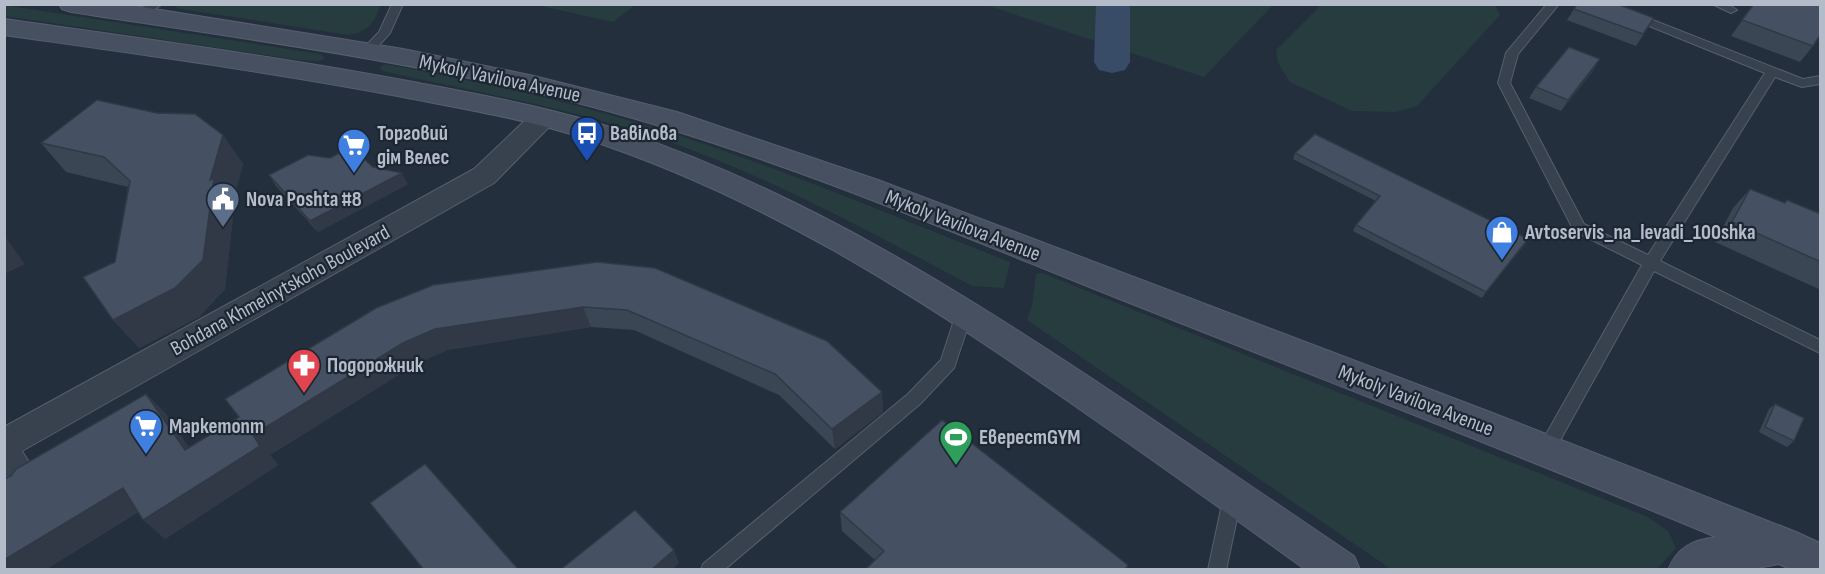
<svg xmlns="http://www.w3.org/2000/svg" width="1825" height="574" font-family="'Sofia Sans Condensed',sans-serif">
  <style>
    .green { fill: #263c3f }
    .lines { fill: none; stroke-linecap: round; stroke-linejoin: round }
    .river { fill: #394c67; fill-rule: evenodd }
    .lane-casing { stroke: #565f6c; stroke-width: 2 }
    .street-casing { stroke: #565f6c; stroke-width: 2 }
    .secondary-casing { stroke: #565f6c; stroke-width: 2 }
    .lane { fill: #38414e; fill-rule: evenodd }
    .street { fill: #38414e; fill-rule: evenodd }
    .secondary { fill: #465061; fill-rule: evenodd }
    .wall { fill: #3b4654 }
    .shaded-wall { fill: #303945 }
    .building { fill: #455162; stroke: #303945; stroke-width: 1.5 }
    .labels { text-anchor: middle; stroke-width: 4.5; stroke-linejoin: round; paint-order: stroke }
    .street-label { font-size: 21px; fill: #b4bcc9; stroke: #1d2633 }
    .poi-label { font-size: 21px; font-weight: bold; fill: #b4bcc9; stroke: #1d2633; text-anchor: start }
  </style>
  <rect width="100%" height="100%" fill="#242f3e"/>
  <path class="green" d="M4 5 320 54 325 58 320 61 299 60 5 16Z
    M179 5 380 4V6C375 23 367 32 349 35L175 8Z
    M536 5H635L613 22Z
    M986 5H1273L1204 77Z
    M1321 5H1495L1500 15 1417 106 1395 112 1352 111 1290 82 1278 63 1276 50Z
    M385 64C461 78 536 94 610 115 745 152 880 211 1010 262L1004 288 972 286C874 234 778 181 673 143 579 109 479 93 382 71L380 67Z
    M1042 273 1648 517 1668 531 1676 548 1657 569H1391L1027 320 1032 306 1036 274Z"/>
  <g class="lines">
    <path class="river" d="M1096 4H1130V62L1125 70 1112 73 1099 70 1094 62Z"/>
    <defs>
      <path id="lane" d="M148 4H163L141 17H133V13Z
        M392 4H403L390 33 372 53H364L362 50 379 32Z
        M1547 4H1559L1518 54 1510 83 1584 224 1648 255 1765 73 1595 4H1612L1803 79 1820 76V84L1802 87 1775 77 1660 261 1820 340V353L1654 271 1552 455 1546 457 1540 455 1537 450 1540 445 1642 265 1574 231 1498 83 1506 53Z
        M1712 4H1728L1737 10 1731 13Z
        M965 305 970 307 973 311 954 368 920 404 724 570H701L703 564 908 394 941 360 957 311 960 307Z
        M1233 487 1239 489 1242 495 1226 570H1208L1224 495 1227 489Z"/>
      <path id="street" d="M543 110 552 112 556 118 552 124 494 183 22 451 41 482 35 493 4 508V427L474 169 534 112Z"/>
      <path id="secondary" d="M59 4H123L403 49 534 76 677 112 878 180 1490 412 1796 532 1820 543V570H1792L1779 564 1746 570H1668C1677 547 1693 540 1716 537 1517 454 1317 377 1117 298 944 229 773 155 593 107 422 62 246 39 71 12L62 9Z
        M4 19C139 38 274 56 408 81 481 95 555 108 625 132 805 193 964 293 1121 398 1199 451 1277 503 1354 556L1360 570H1306C1226 512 1146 455 1065 399 915 294 760 196 586 139 526 119 464 109 403 97 271 72 138 54 4 35Z"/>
    </defs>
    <use href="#lane" class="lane-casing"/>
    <use href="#street" class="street-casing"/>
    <use href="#secondary" class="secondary-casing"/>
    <use href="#lane" class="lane"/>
    <use href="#street" class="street"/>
    <use href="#secondary" class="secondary"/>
  </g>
  <path class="wall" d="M1754 4 1813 46 1800 62 1731 36Z
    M1574 9 1654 18 1636 46 1567 20Z
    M1593 71 1561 111 1529 98 1536 87Z
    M223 135 243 164 232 204 234 207 225 289 199 317 139 348 113 320 115 262 128 187 66 172 41 143Z
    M1295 153 1528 239 1482 298 1353 231 1356 225 1376 201 1293 159Z
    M373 167 408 184 318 232 276 186 269 175Z
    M1750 189 1784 203 1787 200 1821 214V290L1715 242 1733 208Z
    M597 262 882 392 883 412 835 449 779 395 634 330 591 327 447 350 416 364 270 455 278 465 165 539 138 512 45 570H4L11 476 146 394 166 414 189 448Z
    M1775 404 1794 441 1787 447 1759 432 1769 409Z
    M840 512 1128 565 875 560 842 531Z"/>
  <path class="shaded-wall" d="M1600 59 1593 71 1561 111 1568 100Z
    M223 135 243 164 232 204 234 207 225 289 199 317 139 348 113 320 210 180Z
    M402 173 408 184 318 232 310 221Z
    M4 235 25 264 4 274Z
    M1528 239 1525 245 1482 298 1486 292Z
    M583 307 591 327 447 350 416 364 270 455 278 465 165 539 143 520 253 435 403 343 435 329Z
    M882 392 883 412 835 449 832 429Z
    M146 394 166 414 205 470 185 450Z
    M123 488 145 507 45 570H4V560Z
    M674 550 679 563 672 570H651Z"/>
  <path class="building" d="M1577 4H1617L1654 18 1643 34 1574 9Z
    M1754 4H1821V34L1813 46 1742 20Z
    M1569 47 1600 59 1568 100 1536 87Z
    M97 100 157 113 195 114 223 135 210 180 214 178 203 260 175 288 113 320 83 277 115 262 130 181 104 157 41 143Z
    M1315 134 1528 239 1486 292 1356 225 1380 196 1295 153Z
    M351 147 373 167 402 173 310 221 269 175 308 155 330 158Z
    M1750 189 1785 203 1787 200 1821 214V262L1732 222Z
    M597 262 655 268 827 341 882 392 832 429 775 374 627 310 583 307 435 329 403 343 253 435 260 446 143 520 123 488 4 560V479L11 476 16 469 146 394 185 450 239 417 225 399 376 308 433 285Z
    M1775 404 1804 418 1794 441 1765 427Z
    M942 420 1128 565 1125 570H865L884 551 840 512Z
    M425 464 519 570H424L370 503Z
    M635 510 674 550 651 570H560Z"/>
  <defs>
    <symbol id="bus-pin" viewBox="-11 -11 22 30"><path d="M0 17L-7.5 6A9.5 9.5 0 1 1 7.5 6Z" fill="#1a4fb4" stroke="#1d2633"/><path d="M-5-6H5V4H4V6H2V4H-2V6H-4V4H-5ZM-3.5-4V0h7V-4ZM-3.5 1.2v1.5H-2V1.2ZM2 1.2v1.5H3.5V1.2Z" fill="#fff"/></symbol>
    <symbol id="supermarket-pin" viewBox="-11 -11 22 30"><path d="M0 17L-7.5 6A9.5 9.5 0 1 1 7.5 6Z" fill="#3f7fe0" stroke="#1d2633"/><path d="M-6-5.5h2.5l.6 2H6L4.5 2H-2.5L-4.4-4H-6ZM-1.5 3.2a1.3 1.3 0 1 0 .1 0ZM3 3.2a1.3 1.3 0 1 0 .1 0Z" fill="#fff"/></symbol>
    <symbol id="civic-pin" viewBox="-11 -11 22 30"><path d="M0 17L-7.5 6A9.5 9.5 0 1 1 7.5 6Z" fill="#5c6f8a" stroke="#1d2633"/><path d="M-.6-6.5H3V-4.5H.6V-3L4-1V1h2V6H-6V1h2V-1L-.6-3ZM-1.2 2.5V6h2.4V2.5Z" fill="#fff"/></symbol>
    <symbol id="shop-pin" viewBox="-11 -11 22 30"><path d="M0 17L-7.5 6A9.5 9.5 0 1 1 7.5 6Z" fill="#3f7fe0" stroke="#1d2633"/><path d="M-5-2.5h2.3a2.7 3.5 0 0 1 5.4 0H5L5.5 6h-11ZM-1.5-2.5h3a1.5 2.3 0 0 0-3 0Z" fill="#fff"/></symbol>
    <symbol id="pharmacy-pin" viewBox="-11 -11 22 30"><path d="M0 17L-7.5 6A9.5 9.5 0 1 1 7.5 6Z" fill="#e0444e" stroke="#1d2633"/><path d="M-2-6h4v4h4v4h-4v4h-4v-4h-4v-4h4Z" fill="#fff"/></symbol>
    <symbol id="stadium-pin" viewBox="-11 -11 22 30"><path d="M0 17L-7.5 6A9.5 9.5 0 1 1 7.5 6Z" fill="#2e9e5b" stroke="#1d2633"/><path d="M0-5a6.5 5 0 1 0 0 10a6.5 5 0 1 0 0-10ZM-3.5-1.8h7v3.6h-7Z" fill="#fff"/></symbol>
  </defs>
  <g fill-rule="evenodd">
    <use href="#bus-pin" x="568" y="114" width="38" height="52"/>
    <use href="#supermarket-pin" x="335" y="126" width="38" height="52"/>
    <use href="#civic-pin" x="204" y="180" width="38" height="52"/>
    <use href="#shop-pin" x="1483" y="213" width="38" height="52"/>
    <use href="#pharmacy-pin" x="285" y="346" width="38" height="52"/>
    <use href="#supermarket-pin" x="127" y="407" width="38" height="52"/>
    <use href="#stadium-pin" x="937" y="418" width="38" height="52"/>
  </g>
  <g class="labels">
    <g class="street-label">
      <text transform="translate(500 78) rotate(12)" y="7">Mykoly Vavilova Avenue</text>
      <text transform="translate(963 225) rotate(21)" y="7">Mykoly Vavilova Avenue</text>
      <text transform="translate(280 290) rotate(-29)" y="7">Bohdana Khmelnytskoho Boulevard</text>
      <text transform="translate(1416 400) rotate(21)" y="7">Mykoly Vavilova Avenue</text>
    </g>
    <g class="poi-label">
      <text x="377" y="140">Торговий<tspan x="377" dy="24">дім Велес</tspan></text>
      <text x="610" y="140">Вавілова</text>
      <text x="246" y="206">Nova Poshta #8</text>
      <text x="1525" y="239">Avtoservis_na_levadi_100shka</text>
      <text x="327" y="372">Подорожник</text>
      <text x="169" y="433">Маркетопт</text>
      <text x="979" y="444">ЕверестGYM</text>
    </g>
  </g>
  <rect width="1825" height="574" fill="none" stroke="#b4bcc9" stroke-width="12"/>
</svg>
